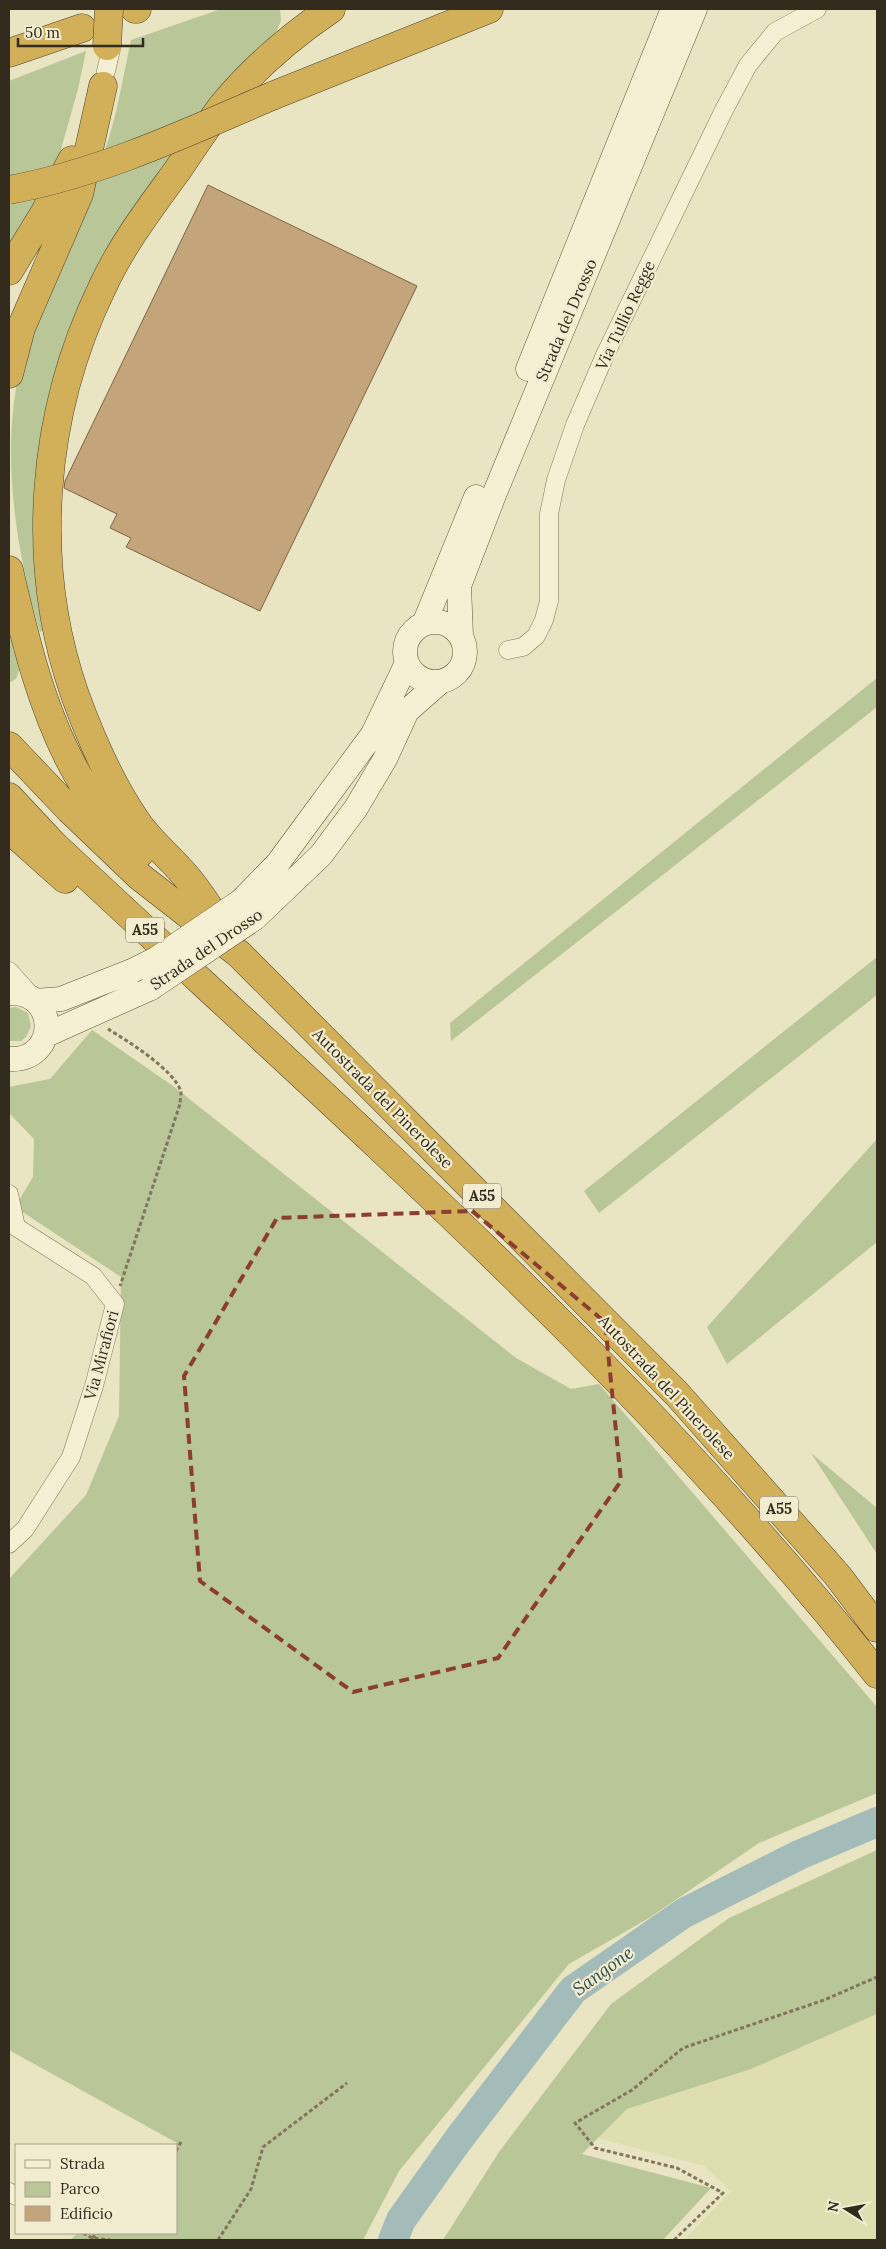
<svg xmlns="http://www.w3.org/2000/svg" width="886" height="2249" font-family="Lora,serif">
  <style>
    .farmland { fill: #dedeb0 }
    .green { fill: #b9c697 }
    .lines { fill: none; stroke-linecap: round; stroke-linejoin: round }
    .river { stroke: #a4bcb9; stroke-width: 30 }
    .building { fill: #c4a57b; stroke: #7e6443 }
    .street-casing { stroke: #82755b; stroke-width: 19 }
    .secondary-casing { stroke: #63563e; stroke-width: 25 }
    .highway-casing { stroke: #4f432f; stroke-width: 29 }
    .path { stroke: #82755b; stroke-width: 3; stroke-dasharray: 4 2.5; stroke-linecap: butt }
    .street { stroke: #f5f0d4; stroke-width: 18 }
    .secondary { stroke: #f5f0d4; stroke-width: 24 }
    .highway { stroke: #d2b059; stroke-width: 28 }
    .secondary-bridge-casing { stroke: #63563e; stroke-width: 25; stroke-linecap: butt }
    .highway-bridge-casing { stroke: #4f432f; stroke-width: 29; stroke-linecap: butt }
    .secondary-bridge { stroke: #f5f0d4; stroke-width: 24 }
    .highway-bridge { stroke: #d2b059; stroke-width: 28 }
    .marked { fill: none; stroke: #8b3e30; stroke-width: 4; stroke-dasharray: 10 6; stroke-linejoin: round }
    .labels { text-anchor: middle; stroke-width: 4.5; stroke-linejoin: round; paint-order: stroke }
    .shield { fill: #f2edd1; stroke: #6c6554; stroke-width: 1 }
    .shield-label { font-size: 15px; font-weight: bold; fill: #332b1e }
    .street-label { font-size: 16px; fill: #332b1e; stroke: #f2edd1 }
    .water-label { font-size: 18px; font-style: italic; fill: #2e4e51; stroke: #f2edd1 }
  </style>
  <rect width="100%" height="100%" fill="#e9e4c2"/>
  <path class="farmland" d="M877 2014V2240H684L731 2191 704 2166 598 2138 627 2109 751 2069Z"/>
  <path class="green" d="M221 9H280L281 20 277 31 227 81 203 109 95 275 36 569 43 631 40 632C16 552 1 456 19 373 37 295 79 226 105 150 117 115 123 77 131 40Z
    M86 51 78 89 58 160 9 251V81Z
    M9 623 21 666 16 679 9 683Z
    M877 678V707L451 1041 450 1023Z
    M877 957V995L599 1213 584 1191Z
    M16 1007 28 1013 31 1026 26 1037 21 1041H9V1008Z
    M92 1030 173 1086 516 1358 571 1389 599 1384 877 1707V1793L759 1843 649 1918 569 1964 399 2171 363 2240H70L78 2233H176V2145H174L177 2143 9 2050V1579L86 1495 119 1416 121 1277 15 1207 33 1177 34 1139 9 1113V1087L50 1079Z
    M877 1139V1242L727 1364 707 1327Z
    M811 1453 877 1508V1554Z
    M877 1850V2014L751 2069 627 2109 582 2154 711 2188 663 2240H443L499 2152 611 2004 729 1918Z"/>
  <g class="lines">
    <path class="river" d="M393 2240 401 2220 458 2140 573 1990 684 1913 799 1855 877 1822"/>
  </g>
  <path class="building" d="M208 185 417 286 260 611 126 547 131 538 110 528 117 514 64 488 65 481Z"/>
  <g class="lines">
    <defs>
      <path id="street" d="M106 71 112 45
        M508 650 523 647 536 636 544 620 549 601V514L556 480 575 425 605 355 724 110 748 65 775 32 817 9
        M9 971 35 1000
        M9 1194 16 1227 93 1276 115 1304 94 1386 71 1457 25 1529 9 1544
        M9 2192 16 2196"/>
      <path id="secondary" d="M528 369 673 9
        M405 652a30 30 0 1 1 60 0a30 30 0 1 1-60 0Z
        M424 624 476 497
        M461 636 459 586 494 495 695 9
        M241 901 278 863 373 734 407 663
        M255 918 321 855 356 808 385 759 407 711 440 682
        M9 993C59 990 59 1062 9 1059
        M35 1001 61 999 132 971
        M46 1035 151 988"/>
      <path id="highway" d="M135 9H137
        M9 53 82 28
        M272 96 489 9
        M9 271 45 212 72 160
        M9 374 21 328 79 194 103 86
        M9 570C25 640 43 716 80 779 96 806 118 830 140 853
        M9 746 70 810 139 876 239 954 677 1394 838 1576 877 1628
        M9 797 53 844C337 1110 635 1368 877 1674
        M9 829 65 879
        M226 934C215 917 205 900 193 885 177 863 155 847 139 825 112 787 91 739 75 695 29 563 41 414 102 288 121 246 150 208 177 171 192 149 207 126 223 105 254 68 291 36 331 9"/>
    </defs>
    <use href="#street" class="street-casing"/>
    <use href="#secondary" class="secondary-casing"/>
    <use href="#highway" class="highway-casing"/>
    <path class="path" d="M108 1029C126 1040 175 1070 181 1092 181 1095 180 1101 180 1104L120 1286
      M176 2151 181 2142
      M83 2233 92 2238 110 2240
      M92 2238 98 2233
      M218 2240 251 2189 263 2147 347 2083
      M674 2240 723 2193 677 2168 595 2148 575 2123 632 2090 683 2048 824 2000 877 1977"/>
    <use href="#street" class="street"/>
    <use href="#secondary" class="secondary"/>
    <use href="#highway" class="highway"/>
    <defs>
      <path id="secondary-bridge" d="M132 971 156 959 241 901
        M151 988 255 918"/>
      <path id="highway-bridge" d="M107 46 109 9
        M9 190C101 173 186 133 272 96"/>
    </defs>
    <use href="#secondary-bridge" class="secondary-bridge-casing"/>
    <use href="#highway-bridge" class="highway-bridge-casing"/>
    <use href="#secondary-bridge" class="secondary-bridge"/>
    <use href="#highway-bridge" class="highway-bridge"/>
  </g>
  <path class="marked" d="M472 1211 605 1322 621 1481 498 1658 353 1692 200 1581 184 1376 277 1218Z"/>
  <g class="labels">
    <g class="shield">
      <rect x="126" y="917.5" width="38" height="25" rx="4"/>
      <rect x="463" y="1183.5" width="38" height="25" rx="4"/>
      <rect x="760" y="1496.5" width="38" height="25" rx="4"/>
    </g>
    <g class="shield-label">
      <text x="145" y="935">A55</text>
      <text x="482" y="1201">A55</text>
      <text x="779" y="1514">A55</text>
    </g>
    <g class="street-label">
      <text transform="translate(625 315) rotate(-65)" y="6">Via Tullio Regge</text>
      <text transform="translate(566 320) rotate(-67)" y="6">Strada del Drosso</text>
      <text transform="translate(206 949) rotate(-34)" y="6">Strada del Drosso</text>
      <text transform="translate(383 1098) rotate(45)" y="6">Autostrada del Pinerolese</text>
      <text transform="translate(101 1355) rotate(-75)" y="6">Via Mirafiori</text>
      <text transform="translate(667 1387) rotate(47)" y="6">Autostrada del Pinerolese</text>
    </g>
    <g class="water-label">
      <text transform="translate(603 1971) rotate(-36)" y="6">Sangone</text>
    </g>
  </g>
  <rect width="886" height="2249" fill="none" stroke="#332b1e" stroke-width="20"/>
  <rect x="15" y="2144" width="162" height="90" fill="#f2edd1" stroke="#a69f89"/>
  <rect x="25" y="2160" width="25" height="8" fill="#f5f0d4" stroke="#a69f89"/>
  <text x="60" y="2169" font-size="15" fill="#332b1e">Strada</text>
  <rect x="25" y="2182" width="25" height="15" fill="#b9c697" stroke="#a69f89"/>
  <text x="60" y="2194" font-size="15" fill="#332b1e">Parco</text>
  <rect x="25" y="2206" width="25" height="15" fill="#c4a57b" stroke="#a69f89"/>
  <text x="60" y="2219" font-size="15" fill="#332b1e">Edificio</text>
  <g transform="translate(846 2209) rotate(281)" stroke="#f2edd1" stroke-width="4" paint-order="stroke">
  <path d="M0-4L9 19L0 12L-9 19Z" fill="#332b1e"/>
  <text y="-8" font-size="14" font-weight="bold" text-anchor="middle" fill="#332b1e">N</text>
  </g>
  <path d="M18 38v8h125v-8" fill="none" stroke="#332b1e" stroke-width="2.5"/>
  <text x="25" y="38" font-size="15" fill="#332b1e" stroke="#f2edd1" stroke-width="4" paint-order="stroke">50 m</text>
</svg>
